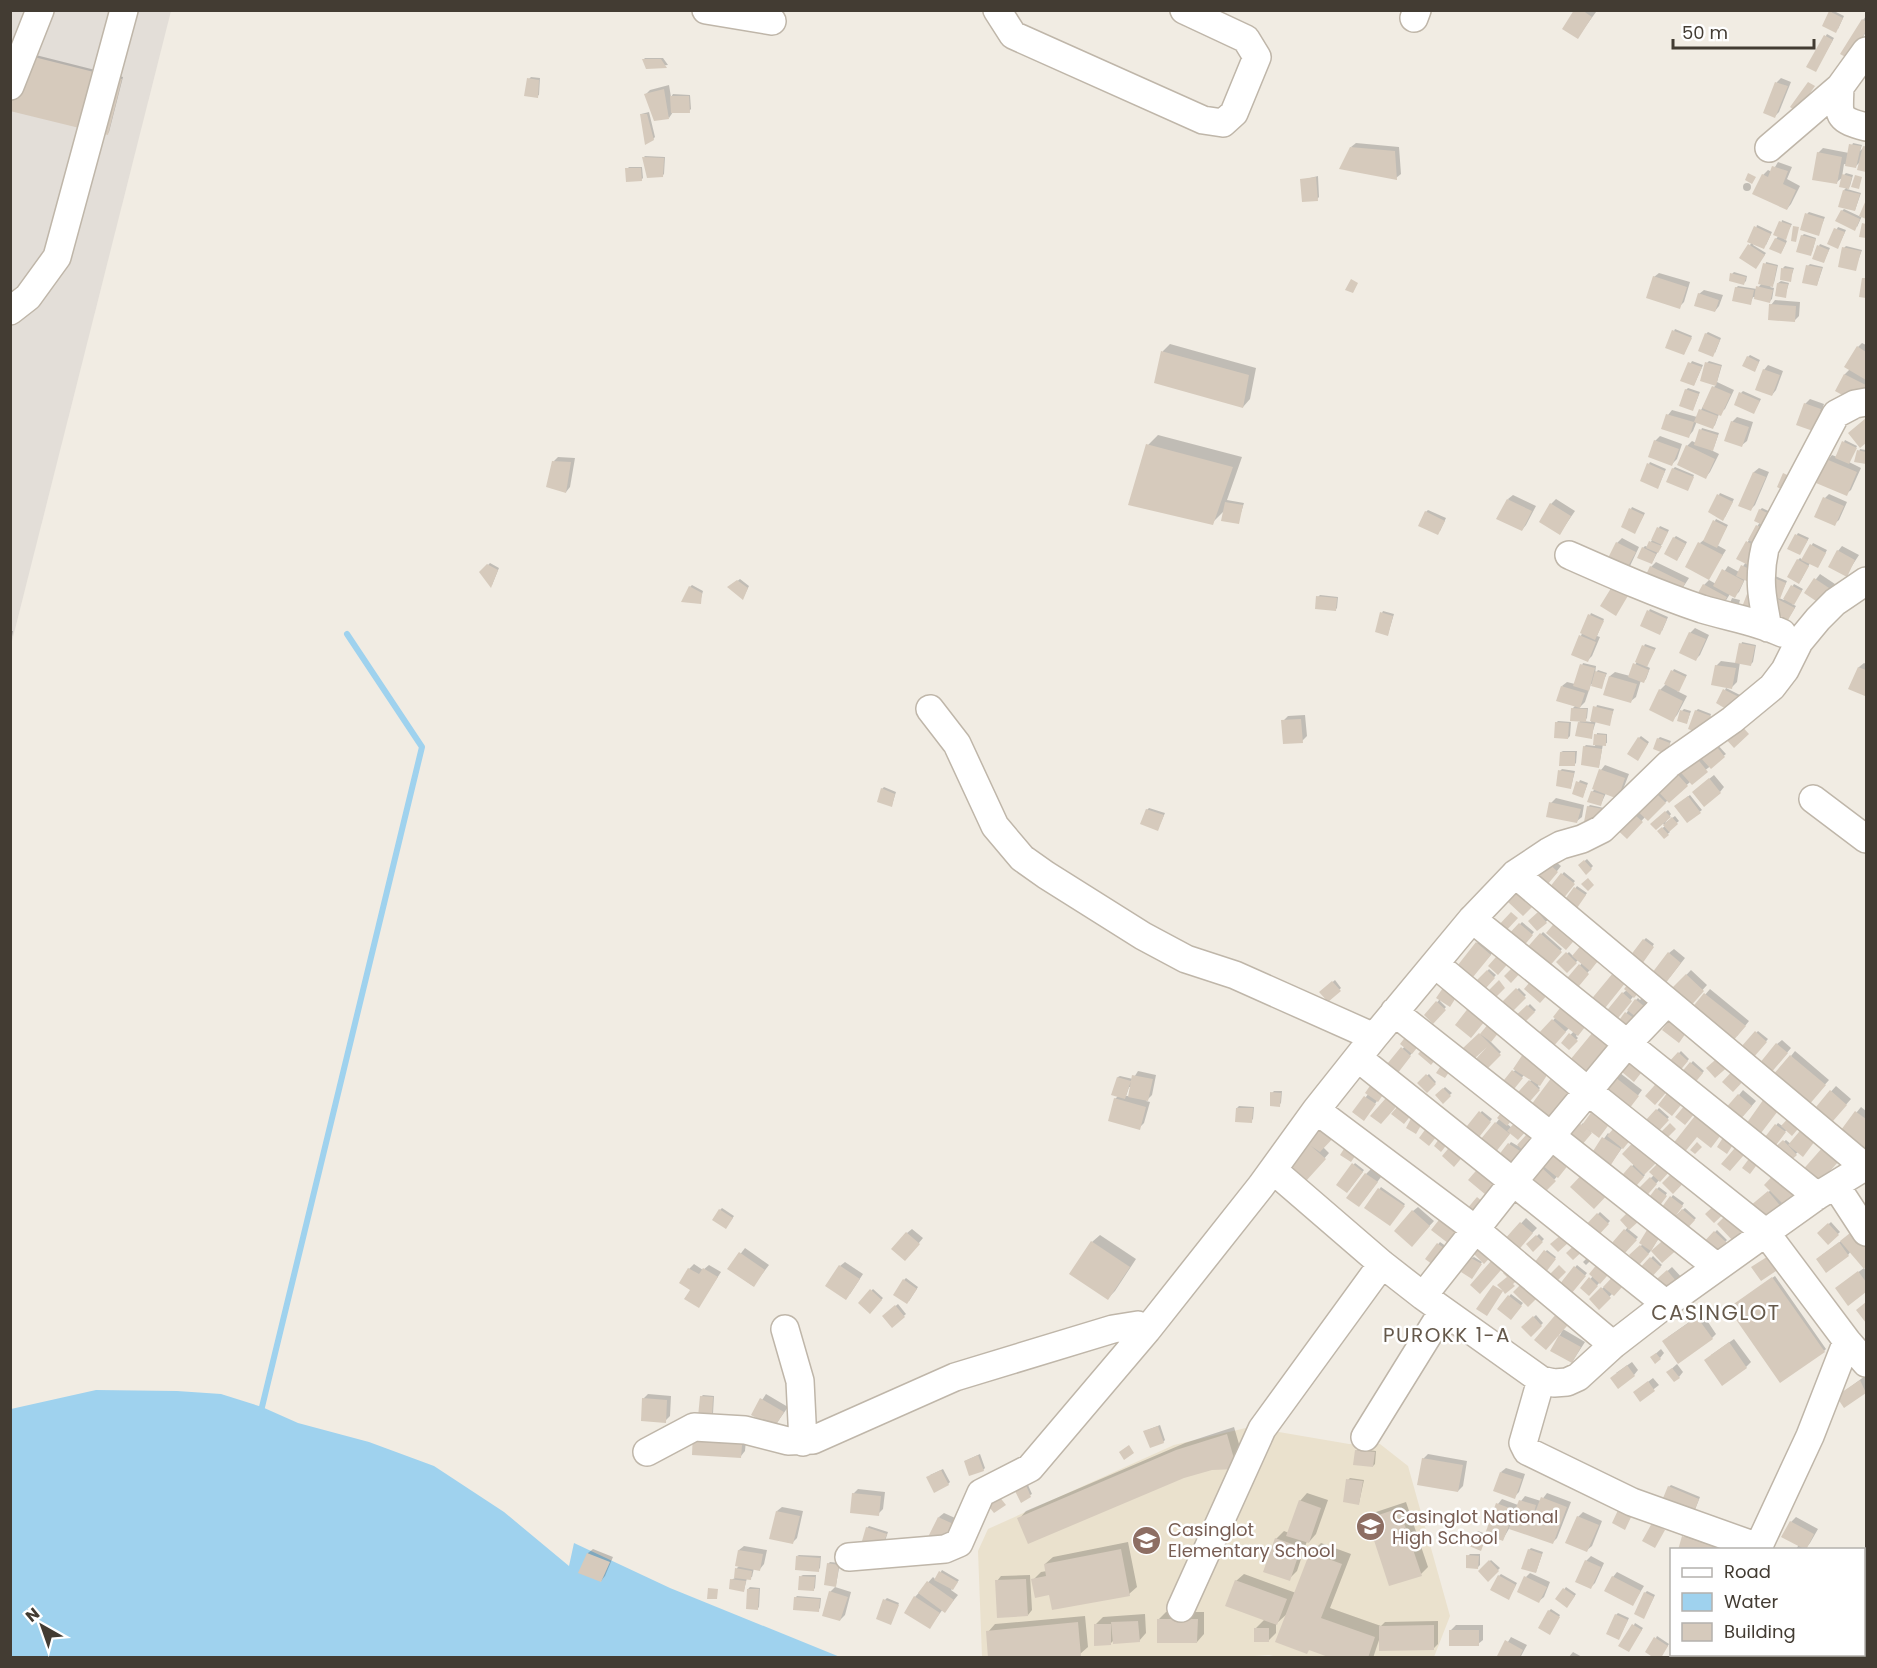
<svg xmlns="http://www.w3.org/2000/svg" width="1877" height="1668" font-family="Poppins,sans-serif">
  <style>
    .industrial { fill: #e3ded8 }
    .education { fill: #eae1cd }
    .water { fill: #9fd2ee }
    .shadow { fill: #0003; fill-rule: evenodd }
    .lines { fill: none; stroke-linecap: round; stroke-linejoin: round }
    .stream { stroke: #9fd2ee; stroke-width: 6 }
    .building { fill: #d6cabc }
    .minor-casing { stroke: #bfb6a9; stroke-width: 30 }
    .minor { stroke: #fff; stroke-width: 27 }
    .labels { text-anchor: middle; stroke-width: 5; stroke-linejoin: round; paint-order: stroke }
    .education-label { font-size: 18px; fill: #785e54; stroke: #fff; text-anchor: start }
    .neighbourhood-label { font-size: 20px; letter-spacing: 1.5px; fill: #65594b; stroke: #fff }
    .quarter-label { font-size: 21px; letter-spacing: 1.5px; fill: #65594b; stroke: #fff }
  </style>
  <rect width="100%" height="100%" fill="#f1ece3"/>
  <path class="industrial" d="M11 11H171L11 645Z"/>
  <path class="education" d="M1250 1427 1349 1444H1380L1408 1466 1450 1616 1434 1657 1282 1658 1269 1655 1225 1658 982 1657 978 1551 988 1529 1174 1445Z"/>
  <path class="water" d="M96 1390 177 1391 221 1394 262 1407 298 1423 369 1442 434 1466 504 1512 569 1566 574 1543 670 1588 840 1657 11 1658V1409Z"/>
  <path class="shadow" d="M1576 10 1596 12 1578 37Z
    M1832 10 1844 16 1838 29 1831 12Z
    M1866 16V32L1853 53 1863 20Z
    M1827 34 1834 38 1817 68 1808 66Z
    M12 49 123 77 109 132 107 134Z
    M645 58H663L668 65 647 67 644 59Z
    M531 77 540 78 539 95 537 96 529 79Z
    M1781 78 1791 82 1779 112 1775 116 1765 112 1777 82Z
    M669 85 671 97 673 94 690 95 691 109 689 111 673 112 669 118 646 94 650 90Z
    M649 112 655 137 653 139 641 114Z
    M1356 143 1399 147 1401 174 1396 178 1351 147Z
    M1853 143 1862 145 1860 151 1866 145V170L1859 169 1861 161 1855 167 1844 164 1842 177 1846 173 1853 175 1850 186 1847 189 1861 193 1855 210 1844 190 1847 187 1844 176 1837 182 1818 153 1823 148 1849 153Z
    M645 156 665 157 664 174 662 176 644 157Z
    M1778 162 1792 167 1787 179 1800 186 1791 204 1787 209 1763 175 1768 170 1772 172Z
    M629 167H642L643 178 641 180 627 169Z
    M1318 176 1319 197 1317 199 1302 180Z
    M1743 187a4 4 0 1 1 8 0a4 4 0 1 1-8 0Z
    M1866 203V218L1862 216 1857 227 1842 211 1844 209 1861 217Z
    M1809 212 1825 217 1818 234 1807 214Z
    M1782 220 1792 224 1784 239 1787 241 1782 251 1776 239 1779 235Z
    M1757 225 1772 232 1766 245 1754 243 1753 245 1766 253 1757 265 1750 245 1752 242Z
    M1838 227 1846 230 1838 247 1829 243Z
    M1804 234 1816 238 1812 252 1802 236Z
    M1820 244 1830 248 1824 261 1819 246Z
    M1846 246 1862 250 1855 269 1844 248Z
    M1766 262 1778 265 1774 283 1770 287 1774 288 1772 299 1770 301 1753 297 1750 304 1736 288 1738 286 1757 289 1762 283Z
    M1810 264 1823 267 1817 285 1808 266Z
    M1785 266 1794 268 1790 280 1783 268Z
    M1734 272 1747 276 1746 281 1744 283 1732 274Z
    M1659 273 1690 282 1684 302 1679 307 1654 277Z
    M1781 281 1789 283 1785 296 1778 283Z
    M1704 290 1723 295 1719 306 1715 311 1699 294Z
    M1775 300 1800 302 1799 316 1794 321 1771 305Z
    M1675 329 1692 336 1684 354 1667 347Z
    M1708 332 1721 338 1715 353 1706 334Z
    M1862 343 1866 345V387L1862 396 1837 391 1845 374 1850 369 1858 347Z
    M1170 344 1256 368 1250 399 1243 407 1156 382 1163 351Z
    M1750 355 1760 360 1755 370 1748 357Z
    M1692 361 1703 365 1694 385 1682 380Z
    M1709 361 1722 365 1717 382 1734 390 1725 409 1719 414 1715 425 1713 427 1697 421 1693 431 1689 436 1668 415 1672 410 1697 417 1716 384 1707 363Z
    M1768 365 1783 371 1776 390 1772 395 1764 370Z
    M1688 388 1700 392 1694 407 1686 390Z
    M1743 391 1761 399 1754 412 1741 393Z
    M1810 399 1824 404 1822 410 1832 413 1828 426 1805 404Z
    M1737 417 1753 422 1747 441 1742 445 1732 422Z
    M1702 428 1719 433 1714 447 1711 450 1719 454 1710 472 1706 477 1687 446 1692 441 1696 443Z
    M1158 435 1242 457 1227 500 1244 503 1238 522 1224 511 1212 523 1148 445Z
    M1660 436 1682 444 1677 459 1672 464 1655 441Z
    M1845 440 1857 446 1849 462 1861 468 1851 490 1846 494 1828 460 1832 455 1837 457Z
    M1860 449 1866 450V463L1856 461Z
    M558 457 575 458 570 487 566 492 554 461Z
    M1650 462 1666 469 1659 485 1649 464Z
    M1675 467 1694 475 1688 489 1673 469Z
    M1759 468 1769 472 1755 505 1750 510 1754 472Z
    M1720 493 1734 499 1725 517 1710 512Z
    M1829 494 1847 502 1839 520 1834 524 1825 498Z
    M1513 495 1536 506 1526 525 1522 530 1508 499Z
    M1556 499 1575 511 1560 533 1551 504Z
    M1632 507 1645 513 1635 532 1631 509Z
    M1762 508 1775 514 1739 592 1734 596 1730 594 1723 605 1704 585 1709 580 1716 584 1728 566 1739 572 1746 562 1738 558 1760 522V510Z
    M1428 510 1446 518 1440 531 1426 512Z
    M1716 519 1728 525 1717 545 1726 550 1708 578 1700 543 1705 539Z
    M1660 526 1669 530 1653 561 1643 548 1645 546 1648 547Z
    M1798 533 1809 538 1800 553 1789 548Z
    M1676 536 1687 542 1679 557 1674 538Z
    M1622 538 1639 547 1630 566 1625 570 1617 543Z
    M1813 543 1827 550 1819 565 1810 563 1801 580 1798 560 1800 558 1803 560Z
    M1842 546 1859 555 1846 575 1838 551Z
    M1656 562 1689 578 1680 592 1651 567Z
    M490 563 499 568 492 585 481 572Z
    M1820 574 1841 588 1806 592Z
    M1775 576 1787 581 1779 598 1784 600 1794 584 1803 589 1792 604 1796 606 1788 619 1767 608Z
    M740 579 749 586 744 596 730 587Z
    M692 585 703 591 700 602 690 587Z
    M1320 595 1338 597 1337 608 1335 610 1318 597Z
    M1732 598 1740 600 1737 611H1727Z
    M1650 609 1668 617 1662 631 1649 611Z
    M1383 611 1394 614 1388 634 1382 613Z
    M1591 613 1604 619 1597 636 1600 637 1592 656 1588 660 1573 654Z
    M1695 628 1709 635 1700 655 1696 659 1690 633Z
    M10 631H13L10 647Z
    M1742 642 1756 645 1753 662 1751 664 1740 662 1737 682 1732 687 1716 666 1721 661 1736 663Z
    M1645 644 1656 648 1646 666 1650 668 1646 679 1644 681 1641 680 1636 697 1631 701 1605 694 1610 676 1615 672 1630 676Z
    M1583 663 1596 666 1595 674 1598 670 1607 673 1601 687 1591 684 1585 702 1579 708H1588L1587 718 1584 721 1591 722 1597 705 1614 709 1609 724 1596 721 1591 737 1577 735 1580 720 1572 709 1576 705 1562 686 1567 682 1575 684Z
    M1864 663 1866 664V693L1865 694 1850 688 1859 667Z
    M1674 669 1687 675 1677 691 1687 696 1677 715 1672 720 1660 690 1666 684Z
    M1726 688 1740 695 1733 708 1725 690Z
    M1684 709 1691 711 1687 722 1682 711Z
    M1698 709 1711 714 1705 731 1696 711Z
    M1305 715 1307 736 1302 741 1283 721 1288 716Z
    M1558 721 1571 722 1570 736 1568 738 1556 723Z
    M1597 733 1607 734V743L1603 744 1599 766 1584 747 1586 745 1595 746Z
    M1641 736 1649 742 1639 757V738Z
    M1660 737 1671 741 1667 751 1658 739Z
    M1716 743 1726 754 1690 782 1669 801 1668 800 1648 819 1645 817 1627 837 1613 824Z
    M1563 751H1577L1576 763 1574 765 1561 752Z
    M1605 765 1629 774 1622 792 1617 797 1606 793 1601 804 1592 792 1595 789 1601 770Z
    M1562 769 1575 771 1571 787 1560 771Z
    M1714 775 1724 787 1720 792 1699 787Z
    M1580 780 1588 783 1583 796 1574 793Z
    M884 787 896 792 892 805 882 789Z
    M1690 795 1702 810 1687 821 1678 804Z
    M1556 798 1584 805 1582 817 1577 821 1551 803Z
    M1590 805 1604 808 1601 821 1588 807Z
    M1149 808 1165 813 1158 829 1147 810Z
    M1668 810 1671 814 1665 823 1675 816 1679 821 1668 830 1670 832 1664 837 1659 831 1665 826 1662 822 1652 824Z
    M1551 858 1561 866 1545 886Z
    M1587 859 1593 866 1586 873 1580 865Z
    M1564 872 1575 881 1562 897 1551 888Z
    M1577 886 1587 893 1576 907 1565 902Z
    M1541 912 1548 920 1537 929 1530 921Z
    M1522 922 1534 932 1520 948 1508 937Z
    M1543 932 1562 949 1547 967 1527 950Z
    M1593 934 1609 947 1573 990 1565 983 1582 963 1578 960 1567 971 1558 962 1569 952 1573 956Z
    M1646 938 1654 944 1643 960 1644 940Z
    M1482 939 1495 950 1473 975 1477 943Z
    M1674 949 1685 958 1670 977 1669 953Z
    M1489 969 1496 975 1486 986 1480 980Z
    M1691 970 1707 985 1689 1005 1672 990Z
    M1335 980 1341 988 1328 1000 1321 992Z
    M1519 988 1526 995 1510 1012 1502 1004Z
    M1641 988 1632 998 1614 1021 1623 993 1627 990Z
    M1651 989V1007L1614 1030 1636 1000 1638 998 1640 1000Z
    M1710 989 1749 1021 1737 1036 1693 1009Z
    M1440 999V1001L1446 1007 1433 1022 1426 1015Z
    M1530 1004 1536 1010 1519 1026 1514 1020Z
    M1585 1004 1594 1014 1576 1036 1578 1038 1568 1048 1563 1043 1574 1031 1569 1028 1552 1046 1540 1035 1556 1017Z
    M1758 1031 1768 1039 1753 1056 1743 1047Z
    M1482 1033 1501 1052 1484 1070 1487 1047 1465 1048Z
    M1782 1040 1791 1048 1775 1067 1777 1044Z
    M1405 1046 1412 1053 1394 1076 1385 1069Z
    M1681 1051 1689 1059 1678 1071 1669 1064Z
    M1795 1051 1829 1080 1812 1099 1791 1056Z
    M1557 1061 1538 1086 1540 1088 1523 1106 1514 1099 1532 1079 1524 1075 1510 1091 1502 1085 1516 1069Z
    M1693 1061 1704 1071 1693 1083 1682 1073Z
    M1138 1071 1156 1075 1152 1095 1146 1101 1150 1102 1144 1123 1139 1128 1115 1099 1118 1096V1077L1120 1076 1133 1079ZM1129 1087H1131L1130 1096H1126Z
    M1620 1073 1642 1090 1633 1102 1616 1078Z
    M1429 1074 1436 1082 1427 1091 1419 1083Z
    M1836 1086 1851 1099 1837 1115 1818 1106Z
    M1445 1087 1452 1093 1443 1101 1437 1095Z
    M1743 1090 1756 1101 1743 1116 1739 1095Z
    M1274 1091H1282L1281 1103 1279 1105 1272 1093Z
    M1369 1093 1379 1098 1366 1117 1354 1112Z
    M1239 1106 1254 1107 1253 1119 1251 1121 1237 1108Z
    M1861 1107 1866 1111V1148L1843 1129Z
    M1659 1108 1669 1117 1657 1131 1647 1121Z
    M1482 1111 1492 1119 1476 1139 1466 1130Z
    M1500 1118 1512 1128 1511 1132 1495 1151 1496 1123Z
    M1330 1119 1323 1147 1329 1153 1311 1174 1290 1165Z
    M1583 1123 1592 1130 1574 1152 1562 1171 1545 1190 1532 1178Z
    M1778 1123 1787 1129 1774 1147 1764 1140Z
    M1534 1128 1550 1134 1515 1163 1500 1156 1511 1142 1518 1146Z
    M1608 1133 1622 1148 1607 1169 1590 1158Z
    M1786 1140 1799 1151 1787 1162 1775 1149Z
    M1355 1163 1364 1170 1349 1190 1338 1184Z
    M1634 1164 1645 1175 1630 1191 1619 1181Z
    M1671 1168 1642 1198 1636 1193 1654 1175Z
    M1371 1169 1381 1177 1363 1201 1366 1174Z
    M1807 1185 1782 1208 1756 1202 1771 1190Z
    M1381 1187 1405 1204 1392 1222 1366 1207Z
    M1659 1187 1667 1193 1657 1208V1189Z
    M1673 1195 1684 1203 1675 1216 1685 1208 1696 1218 1684 1230 1661 1211Z
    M1418 1207 1434 1221 1412 1245 1413 1211Z
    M722 1208 734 1216 727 1226 720 1210Z
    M1600 1212 1610 1221 1595 1237 1585 1228Z
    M1526 1218 1537 1228 1516 1250 1505 1241Z
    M1640 1218 1628 1229 1638 1237 1624 1252 1613 1244 1628 1227Z
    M1831 1222 1840 1232 1828 1243 1819 1233Z
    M912 1229 923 1238 909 1255 907 1233Z
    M1650 1229 1660 1236 1650 1252 1639 1263 1631 1255 1643 1244Z
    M1717 1230 1727 1240 1713 1256 1702 1246Z
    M1866 1233V1264L1864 1267 1851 1251 1848 1255H1822L1844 1239Z
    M1539 1234 1544 1239 1533 1250 1528 1245Z
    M1100 1235 1136 1259 1115 1291 1108 1298 1092 1242Z
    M1440 1242 1453 1251 1427 1258Z
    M745 1248 769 1265 753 1286 729 1269Z
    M1547 1250 1556 1257 1546 1270 1536 1263Z
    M1594 1251 1597 1254 1586 1265 1583 1262Z
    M1653 1256 1662 1265 1646 1281 1638 1273Z
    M1474 1257 1482 1262 1473 1275 1472 1258Z
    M845 1262 863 1274 850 1294 840 1266Z
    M694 1264 703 1270 709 1265 721 1272 699 1306 692 1289 689 1269Z
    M1577 1265 1587 1273 1571 1292 1561 1285Z
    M1672 1267 1685 1281 1652 1285Z
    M1864 1268 1866 1271V1290L1848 1304 1842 1284Z
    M1593 1276 1600 1282 1589 1294 1582 1288Z
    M1775 1276 1826 1349 1824 1351 1732 1306Z
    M906 1278 918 1287 909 1301 904 1280Z
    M1604 1287 1613 1293 1599 1307 1591 1299Z
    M873 1289 883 1298 870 1312 860 1303Z
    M1511 1294 1523 1303 1511 1318 1499 1308Z
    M898 1304 906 1314 892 1326 884 1316Z
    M1702 1313 1716 1334 1712 1338 1668 1337Z
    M1536 1315 1543 1323 1531 1335 1523 1327Z
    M1563 1329 1585 1342 1572 1362 1552 1351Z
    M1734 1339 1751 1362 1746 1367 1711 1355Z
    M1661 1349 1664 1353 1660 1358 1652 1357Z
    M1632 1362 1638 1370 1634 1375 1616 1373Z
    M1677 1364 1683 1372 1679 1377 1668 1372Z
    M1865 1376 1866 1391 1844 1405 1838 1396Z
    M1653 1378 1659 1385 1640 1400V1388Z
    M648 1394 671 1396 670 1416 665 1421 643 1399Z
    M766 1394 788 1407 774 1427 753 1414Z
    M703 1395 714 1396 713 1414 712 1416 701 1397Z
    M1160 1425 1165 1440 1163 1442 1145 1431Z
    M1234 1427 1244 1461 1019 1519 1026 1511 1185 1443Z
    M747 1429 745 1451 741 1456 693 1454Z
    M1358 1449 1376 1451 1375 1464 1373 1466 1356 1451Z
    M980 1454 985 1468 983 1470 965 1461Z
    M1428 1454 1467 1461 1463 1486 1458 1491 1423 1459Z
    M1506 1468 1525 1474 1519 1492 1514 1497 1501 1472Z
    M943 1469 950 1482 948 1484 930 1475Z
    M1350 1478 1364 1480 1359 1503 1348 1480Z
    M1028 1485 1032 1494 1021 1500 1019 1490Z
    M1671 1485 1700 1497 1694 1512 1669 1487Z
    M858 1489 885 1492 883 1509 878 1514 853 1494Z
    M1307 1493 1328 1500 1316 1534 1309 1542 1307 1541 1297 1571 1289 1579 1276 1539 1284 1531 1289 1533 1300 1501Z
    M1547 1493 1571 1502 1557 1538 1553 1542 1510 1527 1503 1539 1488 1533 1481 1549 1476 1533 1478 1531 1486 1534 1498 1504 1502 1499 1518 1505 1525 1496 1541 1501Z
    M1406 1502 1428 1567 1421 1574 1368 1519 1376 1512Z
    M782 1507 803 1511 797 1538 792 1543 777 1511Z
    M1583 1512 1602 1521 1592 1546 1587 1550 1578 1517Z
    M944 1513 964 1522 950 1546 939 1517Z
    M1796 1517 1818 1529 1810 1543 1804 1550H1795L1799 1545 1791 1522Z
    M869 1526 888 1532 884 1544 867 1528Z
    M1688 1532 1723 1544 1721 1550H1679L1684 1537Z
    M1128 1542 1137 1587 1129 1594 1050 1593 1033 1580 1041 1572 1047 1571 1045 1564 1053 1557Z
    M1321 1543 1351 1554 1330 1608 1381 1626 1385 1622 1438 1621V1644L1433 1649 1380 1637 1373 1658H1336L1289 1612 1276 1624V1633L1269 1640 1256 1628 1265 1619 1236 1581 1244 1574 1296 1593 1311 1553Z
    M744 1546 767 1550 764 1564 760 1569 754 1568 752 1577 747 1578 744 1590 731 1580 735 1578 737 1568 740 1565 739 1550Z
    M1531 1548 1543 1552 1536 1572 1529 1550Z
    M593 1549 613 1557 605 1576 601 1581 580 1572 588 1553Z
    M1470 1554H1480V1565L1478 1567 1468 1556Z
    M799 1555 821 1556 820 1568 818 1570 797 1556Z
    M1591 1556 1604 1563 1595 1583 1591 1587 1586 1561Z
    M1491 1560 1500 1568 1488 1580 1480 1571Z
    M830 1562 840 1563 836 1585 828 1564Z
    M942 1570 959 1580 951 1590 958 1595 945 1611 943 1609 930 1627 915 1597 933 1577 936 1580Z
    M1617 1572 1644 1586 1633 1604 1613 1577Z
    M1530 1573 1550 1582 1544 1597 1539 1601 1526 1577Z
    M1501 1574 1517 1583 1510 1596 1499 1576Z
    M803 1575H816L815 1588 813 1590 801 1576Z
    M1030 1575 1032 1610 1028 1615 997 1581 1001 1576Z
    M750 1587 760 1588 759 1607 757 1609 748 1589Z
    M835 1587 851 1592 845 1615 840 1620 830 1592Z
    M1566 1587 1576 1594 1569 1604 1557 1599Z
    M1647 1591 1655 1595 1645 1615V1593Z
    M797 1596 821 1598 820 1608 818 1610 795 1598Z
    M887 1598 899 1603 891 1623 885 1600Z
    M1551 1609 1560 1615 1551 1631 1549 1611Z
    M1166 1612H1204V1634L1197 1642 1159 1619Z
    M1618 1613 1629 1618 1619 1638 1616 1615Z
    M1145 1614 1146 1633 1139 1641 1114 1640 1110 1644 1095 1625 1103 1617Z
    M1085 1616 1088 1647 1080 1654 1045 1658H990L988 1632 995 1624Z
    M1635 1623 1643 1628 1630 1648 1634 1625Z
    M1456 1625H1483V1640L1478 1644 1451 1630Z
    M1657 1636 1669 1644 1660 1657 1656 1638Z
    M1511 1637 1527 1645 1520 1658H1498Z
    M1573 1652 1584 1658H1568Z
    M1683 1654H1701L1699 1658H1682Z
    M1734 1654H1739L1744 1658H1731Z
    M1843 1654H1851L1855 1657 1841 1658Z"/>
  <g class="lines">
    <path class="stream" d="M262 1407 422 747 347 634"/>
  </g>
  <path class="building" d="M1574 10H1582L1592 17 1578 39 1562 29Z
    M1829 11 1843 18 1836 33 1822 26Z
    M1862 19 1866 22V31L1849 59 1840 54Z
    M1824 35 1833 40 1816 72 1806 67Z
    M10 51 122 79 108 135 10 111Z
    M642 59H661L667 68 646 69Z
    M527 78 539 80 538 98 524 96Z
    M1775 82 1788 86 1775 118 1763 113Z
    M1808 82 1815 86 1797 112 1790 107Z
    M664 89 669 119 654 121 644 94Z
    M670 96H689L690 113H671Z
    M640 114H647L654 140 645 145Z
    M1849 144 1861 146 1856 168 1845 166Z
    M1863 146 1866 147V172L1857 170Z
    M1350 147 1395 151 1397 180 1339 169Z
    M1817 152 1842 157 1837 184 1812 180Z
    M642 157 664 158 663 177 647 178Z
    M1772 166 1788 171 1783 184 1796 190 1787 210 1752 194 1762 174 1768 177Z
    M625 168H641L642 181 626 182Z
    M1748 173 1756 177 1752 184 1745 180Z
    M1842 174 1852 177 1849 189 1839 187Z
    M1855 175 1862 177 1859 189 1851 187Z
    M1316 177 1318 201 1302 202 1300 179Z
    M1843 190 1860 194 1855 211 1838 207Z
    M1866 200V219L1859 216Z
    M1841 210 1860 219 1855 231 1835 221Z
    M1805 213 1824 219 1819 236 1800 230Z
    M1779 221 1791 225 1786 240 1773 235Z
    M1862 223 1866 224V238L1859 237Z
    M1754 226 1771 234 1764 249 1747 242Z
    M1793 226 1799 227 1796 242 1791 241Z
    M1834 228 1845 232 1838 249 1827 244Z
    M1801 235 1816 239 1811 256 1796 252Z
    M1775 238 1786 243 1781 254 1769 249Z
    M1748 244 1765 255 1756 269 1739 258Z
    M1817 245 1829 250 1824 263 1812 259Z
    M1842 247 1861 251 1856 271 1838 267Z
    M1763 263 1777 266 1773 287 1758 284Z
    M1806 265 1822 268 1817 286 1802 283Z
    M1781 268 1793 269 1791 282 1780 280Z
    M1730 273 1746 277 1744 285 1729 281Z
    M1653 276 1687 287 1680 309 1646 298Z
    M1862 278H1866V298L1859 297Z
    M1351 279 1358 283 1353 293 1345 290Z
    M1777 283 1788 284 1786 298 1775 296Z
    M1756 286 1773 290 1770 303 1754 299Z
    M1735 287 1754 290 1751 305 1732 301Z
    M1698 293 1719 300 1715 312 1694 306Z
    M1769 304 1796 306 1795 322 1768 320Z
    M1672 330 1692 338 1684 355 1665 348Z
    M1705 333 1720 340 1713 357 1698 351Z
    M1857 346 1866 352V380L1844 367Z
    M1161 351 1249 375 1243 408 1154 383Z
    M1747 356 1759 362 1755 372 1742 366Z
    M1688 362 1702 367 1694 386 1680 381Z
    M1705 362 1721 366 1716 386 1700 381Z
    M1763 369 1780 375 1772 396 1755 390Z
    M1844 374 1866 385 1857 403 1835 391Z
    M1712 386 1731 394 1721 416 1702 408Z
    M1685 389 1699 394 1693 411 1679 406Z
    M1739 392 1760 401 1754 414 1734 405Z
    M1804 403 1821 409 1820 411 1831 415 1813 431 1796 425Z
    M1699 409 1718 416 1713 429 1694 422 1689 438 1661 429 1666 414 1694 422Z
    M1866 418V443L1860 448 1848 433Z
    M1731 421 1749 427 1742 447 1724 441Z
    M1699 429 1718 435 1713 451 1694 445Z
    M1654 440 1679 449 1672 466 1648 457Z
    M1842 441 1857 448 1849 464 1835 458Z
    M1146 444 1233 467 1213 525 1128 505Z
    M1686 445 1715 459 1706 479 1677 465Z
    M1857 450 1866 452V464L1854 462Z
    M1826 459 1857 472 1847 496 1816 483Z
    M552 461 571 462 566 493 546 487Z
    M1647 463 1665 471 1658 489 1640 481Z
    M1672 468 1694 477 1688 491 1666 482Z
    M1753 472 1766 477 1751 511 1738 506Z
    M1783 473 1798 480 1792 494 1777 487Z
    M1717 494 1733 502 1723 521 1708 512Z
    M1823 497 1844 506 1835 526 1814 517Z
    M1507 499 1532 511 1522 531 1496 519Z
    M1225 502 1243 505 1239 524 1221 521Z
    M1550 503 1571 516 1560 535 1539 522Z
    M1629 508 1644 515 1635 534 1621 527Z
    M1759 509 1774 516 1769 528 1754 521Z
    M1425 511 1445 521 1438 535 1418 526Z
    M1713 520 1727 527 1717 548 1703 541Z
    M1756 525 1769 531 1761 546 1748 540Z
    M1657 527 1668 532 1662 545 1651 540Z
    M1795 534 1808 540 1800 555 1787 549Z
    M1673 537 1686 544 1677 561 1664 554Z
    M1649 541 1662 546 1658 553 1646 548Z
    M1746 541 1761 549 1752 567 1736 559Z
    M1616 542 1636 552 1625 572 1606 562Z
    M1698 542 1723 555 1709 580 1685 567Z
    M1810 544 1826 553 1818 568 1801 560Z
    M1642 547 1656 554 1652 564 1637 558Z
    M1837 550 1855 560 1847 577 1828 567Z
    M1797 559 1809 566 1799 584 1787 577Z
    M487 564 498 570 491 588 479 572Z
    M1741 565 1756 572 1751 583 1736 576Z
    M1650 566 1685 583 1680 594 1645 577Z
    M1722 569 1744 581 1735 598 1713 586Z
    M1772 577 1786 583 1780 599 1765 593Z
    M1814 578 1838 594 1828 609 1804 593Z
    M737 580 748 588 743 600 727 587Z
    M1703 584 1727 597 1719 612 1695 598Z
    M1613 585 1629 594 1616 616 1600 606Z
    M1791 585 1802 591 1794 605 1783 599Z
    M689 586 702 593 701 604 681 602Z
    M1747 594 1761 600 1753 620 1739 615Z
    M1316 596 1337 598 1336 611 1315 609Z
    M1772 596 1795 608 1788 620 1765 609Z
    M1647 610 1667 619 1660 635 1640 626Z
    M1380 612 1393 616 1388 636 1375 632Z
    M1588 614 1604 621 1595 640 1580 633Z
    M1689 632 1706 639 1696 661 1679 653Z
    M1579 635 1596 642 1588 662 1571 655Z
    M1739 643 1755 646 1751 666 1735 663Z
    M1642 645 1655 650 1647 667 1635 662Z
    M1633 663 1649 670 1644 683 1628 677Z
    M1580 664 1595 668 1589 691 1573 686Z
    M1715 665 1736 668 1732 689 1711 685Z
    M1858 667 1866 670 1865 696 1848 689Z
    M1671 670 1686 677 1679 692 1664 684Z
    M1595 671 1606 674 1602 689 1591 686Z
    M1609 676 1637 684 1631 703 1603 695Z
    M1561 686 1585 693 1580 708 1556 701Z
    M1659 689 1683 701 1673 722 1649 710Z
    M1723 689 1739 697 1731 712 1716 703Z
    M1593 706 1613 711 1610 726 1590 721Z
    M1571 708 1587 709 1586 722 1570 721Z
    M1680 710 1690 713 1687 724 1677 721Z
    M1695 710 1711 716 1704 735 1688 729Z
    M1301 719 1303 743 1283 744 1281 720Z
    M1555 722 1569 723 1568 739 1554 738Z
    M1578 722 1594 724 1592 739 1575 736Z
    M1739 723 1749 734 1734 748 1724 737Z
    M1594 734 1606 735V746L1593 745Z
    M1638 737 1648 744 1638 761 1627 754Z
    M1657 738 1670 743 1666 754 1653 749Z
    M1714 743 1725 757 1711 769 1699 756Z
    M1583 746 1602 749 1599 768 1581 765Z
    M1560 752H1575V766H1559Z
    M1692 752 1708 772 1692 785 1675 766Z
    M1672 768 1688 786 1669 803 1652 785Z
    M1599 769 1625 778 1618 799 1592 789Z
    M1558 770 1574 773 1571 789 1556 786Z
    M1709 778 1721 793 1704 807 1692 792Z
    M1576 781 1587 785 1583 798 1572 794Z
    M1649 786 1666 803 1648 821 1631 805Z
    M881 788 895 794 892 807 877 802Z
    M1591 791 1604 795 1601 806 1587 802Z
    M1688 796 1701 813 1687 823 1674 806Z
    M1549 802 1581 809 1577 823 1546 817Z
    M1587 806 1603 809 1600 825 1584 822Z
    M1626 807 1643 822 1627 839 1611 824Z
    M1146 809 1164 815 1158 831 1140 824Z
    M1665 811 1671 817 1656 830 1650 824Z
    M1672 817 1678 824 1669 832 1663 825Z
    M1662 827 1669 835 1664 839 1657 831Z
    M1584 860 1592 869 1586 875 1578 865Z
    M1546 861 1558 872 1541 892 1528 882Z
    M1561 873 1575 884 1563 899 1549 888Z
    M1588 878 1594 885 1588 891 1581 884Z
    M1522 887 1538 901 1523 916 1508 902Z
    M1574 887 1586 895 1575 911 1563 902Z
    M1511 912 1518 918 1504 933 1497 927Z
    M1538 912 1547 923 1537 931 1528 921Z
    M1558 919 1578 936 1566 950 1546 933Z
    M1519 923 1533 935 1520 950 1506 937Z
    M1540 933 1562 952 1547 969 1525 950Z
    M1588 937 1605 952 1590 971 1572 956Z
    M1643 939 1654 947 1642 964 1630 956Z
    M1476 942 1491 955 1469 982 1454 970Z
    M1503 949 1513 958 1498 975 1488 966Z
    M1566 952 1577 963 1567 973 1556 962Z
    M1668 952 1681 963 1665 984 1652 973Z
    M1579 964 1589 974 1574 992 1563 983Z
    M1515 965 1522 971 1511 983 1504 976Z
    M1618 967 1630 977 1597 1018 1584 1008Z
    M1487 970 1495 978 1486 988 1477 980Z
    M1686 974 1704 991 1689 1008 1670 990Z
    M1534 977 1550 992 1540 1003 1524 989Z
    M1499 980 1505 988 1493 1000 1486 993Z
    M1332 981 1341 991 1328 1002 1319 992Z
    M1447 982 1460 991 1450 1007 1436 998Z
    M1630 982 1640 991 1634 998 1624 989Z
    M1516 988 1526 998 1510 1014 1500 1004Z
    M1622 992 1632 1001 1614 1023 1604 1014Z
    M1704 993 1746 1026 1732 1042 1691 1009Z
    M1567 999 1592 1018 1578 1036 1553 1017Z
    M1635 999 1649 1010 1641 1021 1627 1010Z
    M1436 1001 1446 1010 1433 1024 1424 1015Z
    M1473 1002 1490 1015 1471 1038 1455 1025Z
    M1527 1005 1535 1012 1519 1028 1511 1020Z
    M1625 1012 1638 1021 1624 1039 1612 1030Z
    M1671 1018 1688 1030 1679 1043 1662 1030Z
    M1552 1019 1566 1032 1552 1048 1537 1035Z
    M1489 1023 1500 1031 1491 1042 1480 1034Z
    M1598 1026 1621 1045 1588 1085 1565 1066Z
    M1413 1027 1425 1038 1412 1054 1400 1044Z
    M1755 1031 1767 1042 1753 1058 1741 1047Z
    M1479 1033 1501 1055 1484 1072 1473 1062 1487 1047 1474 1059 1463 1048Z
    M1569 1033 1578 1041 1569 1050 1561 1043Z
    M1429 1042 1441 1053 1431 1065 1418 1054Z
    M1776 1043 1788 1053 1770 1074 1759 1064Z
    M1401 1047 1411 1056 1394 1078 1383 1069Z
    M1527 1048 1553 1066 1540 1086 1513 1069Z
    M1678 1052 1688 1061 1678 1073 1667 1064Z
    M1722 1054 1731 1064 1715 1078 1706 1068Z
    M1636 1055 1648 1064 1634 1082 1622 1072Z
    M1790 1055 1826 1085 1808 1106 1772 1076Z
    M1690 1062 1703 1073 1693 1085 1680 1074Z
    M1442 1064 1451 1069 1445 1078 1436 1073Z
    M1737 1066 1748 1076 1733 1092 1722 1082Z
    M1512 1070 1523 1078 1510 1094 1500 1085Z
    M1555 1073 1581 1092 1554 1128 1528 1109Z
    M1426 1074 1436 1084 1427 1093 1417 1083Z
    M1132 1075 1153 1079 1148 1101 1128 1097Z
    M1117 1077 1131 1081 1125 1099 1111 1095Z
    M1615 1077 1639 1096 1629 1109 1605 1090Z
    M1662 1077 1672 1086 1655 1105 1645 1096Z
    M1374 1080 1387 1089 1378 1102 1365 1093Z
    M1529 1080 1540 1090 1523 1109 1512 1099Z
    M1443 1088 1451 1096 1443 1104 1435 1095Z
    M1671 1088 1685 1100 1672 1116 1658 1105Z
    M1830 1090 1847 1105 1833 1121 1816 1107Z
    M1270 1092 1281 1093 1280 1107 1270 1106Z
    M1738 1094 1752 1106 1738 1122 1724 1110Z
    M1364 1096 1376 1104 1364 1121 1352 1112Z
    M1766 1096 1781 1107 1758 1137 1744 1127Z
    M1114 1098 1146 1107 1140 1130 1108 1121Z
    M1386 1098 1396 1107 1381 1124 1370 1116Z
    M1404 1099 1427 1115 1416 1134 1406 1128 1416 1109 1404 1124 1391 1114Z
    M1598 1103 1616 1115 1599 1138 1586 1128 1592 1133 1575 1153 1564 1143 1580 1124 1582 1125Z
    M1508 1104 1518 1112 1507 1126 1497 1118Z
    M1685 1105 1695 1113 1685 1125 1675 1117Z
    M1702 1107 1727 1127 1711 1148 1697 1137 1679 1159 1668 1150Z
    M1236 1108H1253L1252 1123 1235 1122Z
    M1656 1109 1669 1120 1657 1133 1645 1121Z
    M1479 1111 1491 1122 1476 1141 1463 1131Z
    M1855 1111 1866 1119V1150L1841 1130Z
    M1792 1114 1802 1124 1792 1136 1781 1126Z
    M1519 1118 1529 1128 1518 1140 1507 1131Z
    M1433 1119 1444 1127 1429 1146 1419 1138Z
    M1620 1121 1636 1133 1623 1149 1607 1136Z
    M1325 1122 1337 1134 1320 1152 1311 1146 1326 1159 1306 1181 1288 1165Z
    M1495 1122 1510 1134 1491 1158 1475 1146Z
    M1670 1123 1676 1129 1664 1141 1658 1135Z
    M1775 1124 1786 1132 1773 1149 1762 1141Z
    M1804 1126 1818 1137 1803 1157 1788 1145Z
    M1533 1127 1530 1157 1517 1145Z
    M1444 1132 1452 1138 1441 1152 1434 1146Z
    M1639 1136 1662 1157 1644 1175 1622 1154Z
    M1724 1136 1734 1143 1727 1154 1717 1147Z
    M1458 1137 1470 1148 1454 1167 1442 1156Z
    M1602 1137 1621 1149 1607 1171 1588 1159Z
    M1351 1138 1362 1146 1351 1162 1340 1155Z
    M1830 1139 1846 1153 1815 1188 1800 1173Z
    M1783 1140 1797 1155 1787 1164 1773 1149Z
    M1741 1141 1750 1148 1730 1171 1721 1164Z
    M1697 1142 1702 1147 1695 1154 1690 1150Z
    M1508 1143 1523 1153 1513 1167 1498 1156Z
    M1558 1146 1573 1159 1558 1178 1542 1165Z
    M1754 1152 1762 1158 1750 1174 1742 1168Z
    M1660 1161 1670 1171 1660 1182 1649 1172Z
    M1352 1163 1363 1172 1347 1193 1336 1185Z
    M1481 1165 1499 1179 1486 1195 1468 1180Z
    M1631 1165 1644 1177 1630 1193 1617 1181Z
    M1679 1166 1690 1176 1673 1194 1662 1183Z
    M1541 1167 1556 1181 1545 1192 1530 1178Z
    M1588 1168 1612 1190 1594 1209 1570 1187Z
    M1780 1168 1803 1190 1787 1208 1764 1185Z
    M1365 1173 1378 1182 1359 1207 1346 1198Z
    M1650 1177 1657 1184 1642 1201 1634 1193Z
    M1378 1188 1405 1206 1390 1226 1364 1208Z
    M1656 1188 1667 1196 1655 1212 1644 1204Z
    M1768 1191 1783 1209 1765 1224 1750 1206Z
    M1670 1196 1683 1206 1674 1218 1682 1209 1695 1220 1684 1232 1659 1211Z
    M1477 1197 1488 1206 1477 1219 1466 1210Z
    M1720 1200 1729 1209 1714 1223 1705 1214Z
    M719 1209 733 1218 726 1229 712 1220Z
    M1412 1210 1430 1226 1412 1247 1394 1231Z
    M1731 1210 1747 1227 1733 1241 1717 1224Z
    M1446 1211 1468 1227 1453 1247 1431 1230Z
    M1629 1211 1639 1221 1629 1230 1620 1220Z
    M1597 1213 1609 1224 1595 1239 1583 1228Z
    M1520 1222 1533 1233 1516 1253 1503 1241Z
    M1828 1223 1839 1235 1828 1245 1817 1233Z
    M1624 1229 1637 1240 1624 1254 1611 1244Z
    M1855 1229 1866 1243V1266L1864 1269 1840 1241Z
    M1647 1230 1659 1238 1651 1251 1670 1234 1681 1246 1662 1263 1651 1251 1639 1243Z
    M1714 1231 1727 1243 1713 1258 1700 1246Z
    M906 1232 920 1244 905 1261 891 1249Z
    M1536 1235 1543 1242 1533 1252 1526 1244Z
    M1561 1235 1568 1243 1558 1252 1550 1244Z
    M1582 1238 1588 1246 1573 1260 1566 1253Z
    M1091 1241 1130 1267 1108 1300 1069 1274Z
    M1485 1241 1496 1251 1484 1264 1474 1254Z
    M1839 1242 1849 1256 1826 1273 1816 1259Z
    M1437 1243 1452 1254 1440 1270 1425 1259Z
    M1640 1245 1649 1254 1639 1265 1629 1255Z
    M1544 1250 1556 1259 1546 1272 1534 1263Z
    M739 1252 765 1270 754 1287 727 1269Z
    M1498 1253 1508 1262 1480 1294 1470 1285Z
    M1770 1255 1779 1269 1761 1281 1751 1267Z
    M1603 1257 1615 1267 1600 1284 1589 1274Z
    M1650 1257 1661 1267 1646 1283 1635 1273Z
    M1471 1258 1482 1264 1472 1279 1461 1272Z
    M1513 1262 1524 1273 1513 1284 1515 1286 1505 1294 1503 1291 1487 1316 1476 1309 1493 1285 1503 1291 1497 1285 1507 1277 1503 1273Z
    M839 1265 860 1279 846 1300 825 1286Z
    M1559 1265 1566 1272 1556 1282 1549 1275Z
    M1574 1266 1586 1276 1571 1294 1559 1285Z
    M688 1268 699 1274 703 1268 718 1277 699 1308 684 1299 690 1290 679 1283Z
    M1621 1268 1631 1277 1614 1296 1603 1287Z
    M1667 1270 1681 1287 1665 1301 1650 1285Z
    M1858 1271 1866 1282V1292L1848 1306 1835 1288Z
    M1529 1276 1544 1291 1528 1307 1513 1292Z
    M1589 1277 1598 1286 1589 1296 1580 1288Z
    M1772 1277 1825 1352 1780 1383 1728 1308Z
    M903 1279 917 1289 907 1304 893 1295Z
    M1601 1287 1611 1298 1599 1310 1589 1299Z
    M870 1289 882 1300 870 1314 858 1303Z
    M1508 1295 1522 1306 1511 1320 1497 1309Z
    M1866 1302V1323L1856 1310Z
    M895 1305 905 1317 892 1328 882 1316Z
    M1563 1306 1575 1317 1559 1335 1581 1347 1572 1363 1550 1351 1559 1335 1546 1350 1534 1340Z
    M1533 1316 1542 1326 1531 1337 1521 1327Z
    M1697 1317 1713 1339 1678 1364 1662 1341Z
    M1729 1342 1747 1368 1722 1386 1704 1360Z
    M1656 1353 1661 1359 1655 1364 1650 1357Z
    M1627 1365 1635 1376 1618 1389 1610 1378Z
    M1672 1368 1680 1378 1674 1382 1666 1372Z
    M1860 1380 1866 1393 1844 1408 1836 1396Z
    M1648 1381 1655 1391 1640 1402 1633 1392Z
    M700 1396 713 1397 712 1418 698 1417Z
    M642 1398 667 1400 666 1423 641 1421Z
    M760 1398 784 1412 774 1428 751 1415Z
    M1158 1426 1164 1443 1150 1448 1143 1431Z
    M693 1431 743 1433 741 1458 692 1455Z
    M1227 1434 1237 1469 1212 1470 1184 1478 1028 1544 1017 1518 1176 1450Z
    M1129 1445 1134 1453 1124 1460 1119 1452Z
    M1355 1450 1375 1452 1373 1467 1353 1465Z
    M978 1455 984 1471 969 1476 964 1461Z
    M1422 1458 1463 1465 1458 1492 1417 1485Z
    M941 1470 949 1485 934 1493 926 1477Z
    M1500 1472 1522 1479 1515 1499 1493 1491Z
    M1346 1479 1363 1481 1359 1505 1343 1502Z
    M1026 1485 1031 1497 1021 1503 1015 1491Z
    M1668 1486 1699 1499 1693 1515 1661 1503Z
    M852 1493 881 1496 879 1516 850 1513Z
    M998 1495 1006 1505 994 1513 986 1503Z
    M1541 1497 1567 1507 1553 1544 1509 1529 1513 1515 1503 1541 1485 1534 1496 1503 1515 1510 1519 1500 1536 1505 1531 1523Z
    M1299 1500 1321 1508 1309 1543 1286 1536Z
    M1399 1508 1422 1576 1389 1586 1367 1519Z
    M1619 1508 1632 1515 1625 1530 1612 1523Z
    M776 1511 800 1516 793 1544 769 1539Z
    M1577 1516 1599 1525 1587 1552 1565 1543Z
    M938 1517 960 1527 951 1547 928 1537Z
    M1790 1521 1814 1534 1806 1550 1781 1537Z
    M1652 1523 1665 1530 1655 1548 1642 1541Z
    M866 1527 887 1534 882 1547 862 1541Z
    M1474 1532 1486 1537 1481 1551 1469 1546Z
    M1682 1536 1722 1549V1550H1678Z
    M1275 1538 1301 1547 1290 1581 1263 1572Z
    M1121 1549 1130 1596 1052 1610 1049 1595 1035 1598 1031 1579 1046 1576 1044 1564Z
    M1528 1549 1542 1554 1536 1573 1521 1569Z
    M738 1550 763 1554 760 1571 735 1566Z
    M1310 1552 1342 1564 1321 1618 1375 1637 1368 1658H1331L1309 1650 1307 1654 1275 1642Z
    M587 1553 610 1562 601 1582 578 1573Z
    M1466 1555 1479 1556 1478 1569 1466 1568Z
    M796 1556 820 1558 819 1572 795 1570Z
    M1489 1560 1499 1571 1488 1582 1478 1571Z
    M1585 1560 1601 1567 1591 1589 1575 1582Z
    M827 1563 839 1565 836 1587 824 1585Z
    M735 1568 752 1571 751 1580 734 1578Z
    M939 1571 958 1582 953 1590 934 1580Z
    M1498 1575 1516 1585 1509 1600 1490 1590Z
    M799 1576 815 1577 814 1591 798 1590Z
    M1524 1576 1547 1587 1539 1603 1517 1592Z
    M1612 1576 1641 1591 1633 1606 1604 1591Z
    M730 1579 746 1581 744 1592 729 1589Z
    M1026 1579 1028 1616 997 1618 995 1580Z
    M1235 1580 1287 1599 1277 1625 1225 1606Z
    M927 1581 954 1600 945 1613 918 1593Z
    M708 1588 718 1589 717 1599H707Z
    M1563 1588 1575 1596 1567 1608 1555 1599Z
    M747 1589H759L758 1610 746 1609Z
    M829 1591 848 1597 840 1621 822 1616Z
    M1644 1592 1654 1597 1644 1619 1634 1614Z
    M914 1596 940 1613 930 1629 904 1613Z
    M794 1597 820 1599 819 1612 793 1610Z
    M883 1599 899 1605 891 1625 876 1619Z
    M1548 1610 1560 1617 1550 1635 1538 1628Z
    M1615 1614 1628 1620 1619 1640 1606 1634Z
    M1157 1619H1198L1197 1643H1157Z
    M1138 1621 1140 1642 1113 1644 1111 1622Z
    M1078 1622 1081 1656 988 1658 986 1631Z
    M1094 1624H1111V1645L1094 1646Z
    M1632 1624 1642 1630 1629 1652 1618 1646Z
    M1434 1625V1650L1379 1651V1626Z
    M1254 1628H1269V1642H1254Z
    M1449 1630H1479V1646H1449Z
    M1654 1637 1668 1646 1661 1658H1654L1645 1652Z
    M1505 1640 1523 1650 1519 1658H1496Z
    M1776 1654H1799L1796 1658H1773Z"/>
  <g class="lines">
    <defs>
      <path id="minor" d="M706 10 772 21
        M997 10 1013 35 1203 120 1223 123 1234 113 1257 57 1246 39 1184 10
        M1414 18 1417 10
        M10 86 40 10
        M1840 87C1839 116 1836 119 1866 127
        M1769 148 1840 87 1866 51
        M10 311 28 297 57 257 124 10
        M1569 555C1612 574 1657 594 1702 609 1728 617 1756 621 1782 633
        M1768 628C1762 598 1758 578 1765 548L1836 414 1855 404 1866 402
        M930 709 957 744 995 826 1022 858 1046 875 1143 936 1186 959 1235 975 1374 1037
        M1813 799 1866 839
        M1515 874 1865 1167
        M1472 919 1817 1196
        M1435 964 1589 1092 1766 1233 1847 1341 1866 1363
        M1394 1012 1717 1267
        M1358 1058 1666 1304
        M1316 1110 1476 1230 1613 1345
        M1273 1170 1382 1264 1423 1296 1541 1380 1554 1383 1567 1382 1578 1377 1613 1345 1666 1304 1817 1196 1866 1166
        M1836 1186 1866 1232
        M1423 1296 1513 1182 1627 1044 1667 1002
        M785 1329 800 1381 803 1442
        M1541 1380 1523 1443 1527 1451 1632 1502 1758 1547
        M1365 1437 1443 1311
        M647 1452 694 1427 745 1430 788 1441 813 1440 955 1377 1113 1329 1138 1325 1147 1330
        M1757 1550 1810 1436 1847 1341
        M849 1557 945 1549 959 1543 981 1493 1030 1468 1147 1330 1261 1186 1316 1110 1374 1037 1472 919 1515 874 1548 852 1561 845 1582 839 1602 829 1669 764 1732 720 1772 687 1785 670 1799 642 1818 619 1835 602 1866 581
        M1181 1608 1262 1429 1382 1264
        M1711 1658 1712 1654"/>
    </defs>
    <use href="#minor" class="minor-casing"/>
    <use href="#minor" class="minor"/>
  </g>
  <defs>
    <symbol id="school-disc" viewBox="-11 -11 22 22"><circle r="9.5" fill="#8d6e63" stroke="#fff"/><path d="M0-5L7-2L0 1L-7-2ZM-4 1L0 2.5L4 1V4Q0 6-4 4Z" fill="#fff"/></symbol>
  </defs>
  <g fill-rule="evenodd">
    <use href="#school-disc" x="1354" y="1510" width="33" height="33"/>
    <use href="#school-disc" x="1130" y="1524" width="33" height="33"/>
  </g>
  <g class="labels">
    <g class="education-label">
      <text x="1392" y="1523">Casinglot National<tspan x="1392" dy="21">High School</tspan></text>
      <text x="1168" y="1536">Casinglot<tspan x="1168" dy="21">Elementary School</tspan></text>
    </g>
    <g class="neighbourhood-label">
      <text x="1447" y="1342">PUROKK 1-A</text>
    </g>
    <g class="quarter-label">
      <text x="1716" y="1320">CASINGLOT</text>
    </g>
  </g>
  <rect width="1877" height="1668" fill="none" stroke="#433c33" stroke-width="24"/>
  <rect x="1670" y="1548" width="195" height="108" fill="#ffffff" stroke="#b4b1ad" stroke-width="1.5"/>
  <rect x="1682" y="1568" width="30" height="9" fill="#ffffff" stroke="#b4b1ad" stroke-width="1.5"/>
  <text x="1724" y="1578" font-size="18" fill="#433c33">Road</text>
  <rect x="1682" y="1593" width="30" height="18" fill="#9fd2ee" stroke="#b4b1ad" stroke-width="1.5"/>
  <text x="1724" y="1608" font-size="18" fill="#433c33">Water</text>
  <rect x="1682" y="1623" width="30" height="18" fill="#d6cabc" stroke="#b4b1ad" stroke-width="1.5"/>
  <text x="1724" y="1638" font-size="18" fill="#433c33">Building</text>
  <g transform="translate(42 1626) rotate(320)" stroke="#ffffff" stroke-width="4.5" paint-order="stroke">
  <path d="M0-4.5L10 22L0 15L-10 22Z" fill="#433c33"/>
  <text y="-9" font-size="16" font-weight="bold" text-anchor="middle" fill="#433c33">N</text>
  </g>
  <path d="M1673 39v9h141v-9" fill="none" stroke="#433c33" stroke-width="3"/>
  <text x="1682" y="39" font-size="18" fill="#433c33" stroke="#ffffff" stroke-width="4.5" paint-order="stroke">50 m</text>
</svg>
